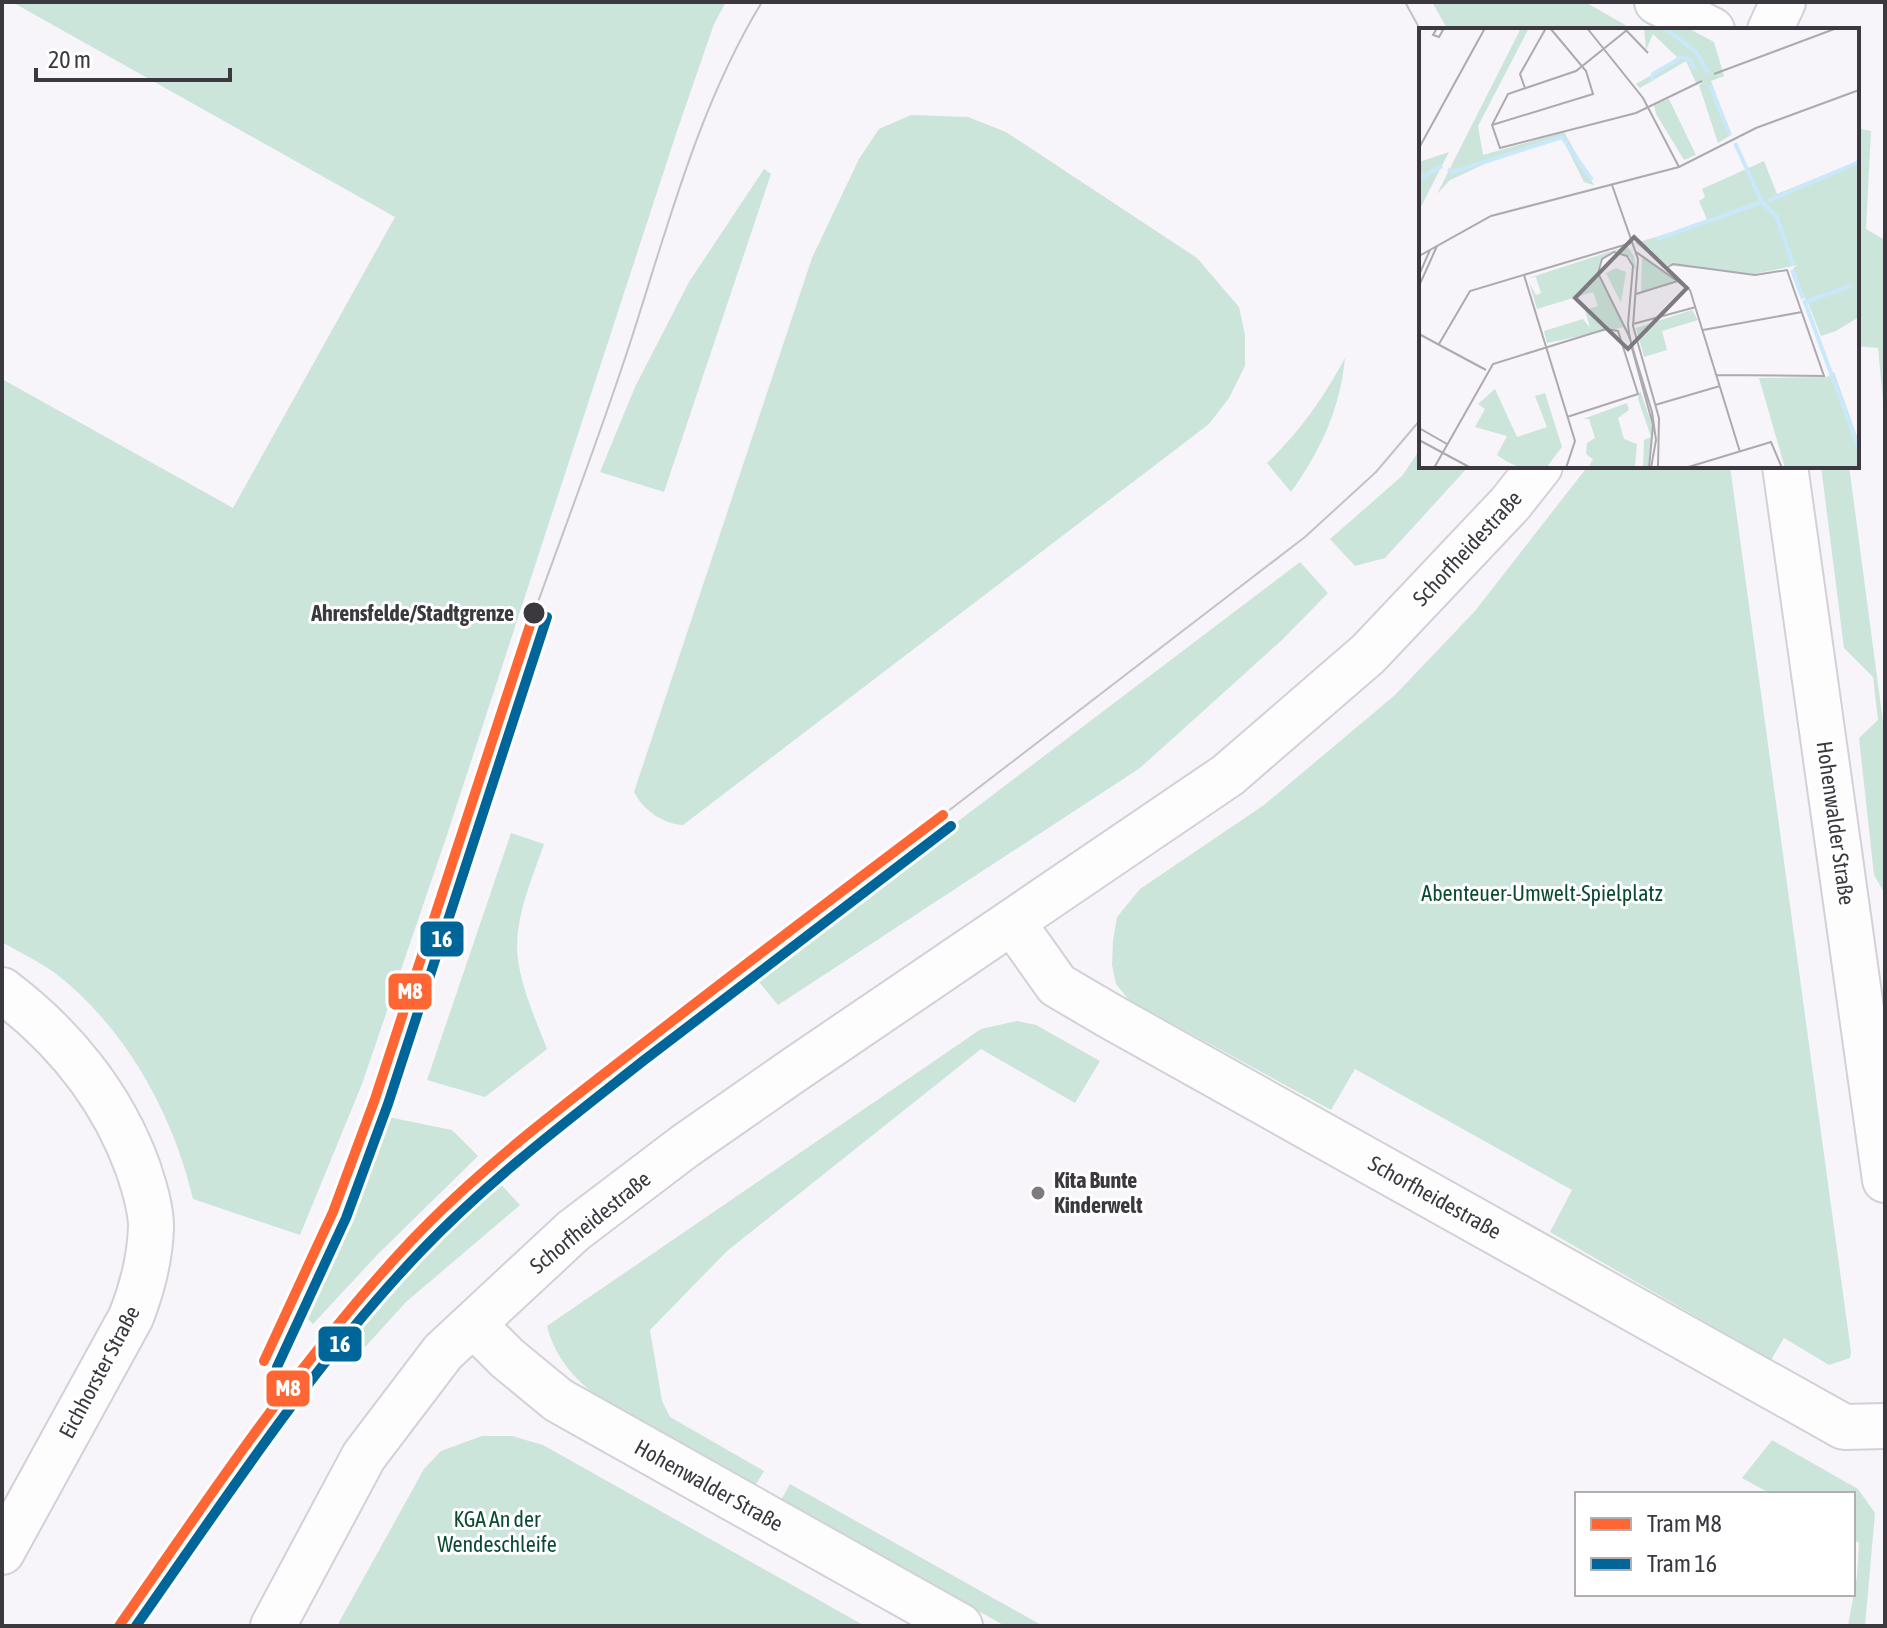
<svg xmlns="http://www.w3.org/2000/svg" width="1887" height="1628" font-family="'Asap Condensed',sans-serif">
  <style>
    .green { fill: #cce5da }
    .lines { fill: none; stroke-linecap: round; stroke-linejoin: round }
    .minor-casing { stroke: #d3d0d7; stroke-width: 48 }
    .minor { stroke: #fefdfe; stroke-width: 44 }
    .tram { stroke: #c4c3c4; stroke-width: 2 }
    .tram-1-casing { stroke: #fff; stroke-width: 16 }
    .tram-2-casing { stroke: #fff; stroke-width: 16 }
    .tram-1 { stroke: #f63; stroke-width: 10 }
    .tram-2 { stroke: #069; stroke-width: 10 }
    .stop-dot { fill: #3b383f; stroke: #fff; stroke-width: 3 }
    .poi-dot { fill: #7d7a80; stroke: #fff; stroke-width: 3 }
    .labels { text-anchor: middle; stroke-width: 6; stroke-linejoin: round; paint-order: stroke }
    .street-label { font-size: 22px; fill: #3b383f; stroke: #fff }
    .stop-label { font-size: 22px; font-weight: bold; fill: #3b383f; stroke: #fff; text-anchor: end }
    .park-label { font-size: 22px; fill: #0c4b33; stroke: #fff }
    .poi-label { font-size: 22px; font-weight: bold; fill: #3b383f; stroke: #fff; text-anchor: start }
    .inset-river { fill: none; stroke: #cae8fb; stroke-width: 4 }
    .inset-road { fill: none; stroke: #aca9af; stroke-width: 2 }
    .view { fill: #7d7a80; fill-opacity: 0.15; stroke: #7d7a80; stroke-width: 4 }
    .inset-edge { fill: none; stroke: #3b383f; stroke-width: 4 }
    .line-badge { stroke: #fff; stroke-width: 3 }
    .badge-label { font-size: 22px; text-anchor: middle; font-weight: bold; fill: #fff }
  </style>
  <rect width="100%" height="100%" fill="#f7f4fa"/>
  <path class="green" d="M12 2H726L714 24 676 134 447 835 362 1084 300 1235 193 1199C173 1114 126 1028 55 973 38 961 19 952 2 942V379L233 508 395 217Z
    M1432 2H1585L1634 30H1448Z
    M911 115 968 117 1006 132 1197 258 1239 307 1245 335V366L1229 398 1209 424 683 825C663 824 643 810 634 792L812 258 859 159 879 129Z
    M1857 128 1871 131 1866 229 1885 240V422L1878 348 1857 346Z
    M764 169 771 174 664 492 600 472 635 387 689 282Z
    M1345 358C1340 409 1321 450 1291 492L1267 463C1299 433 1324 397 1345 358Z
    M1421 448V466H1469L1385 558 1355 566 1330 539 1402 476Z
    M1588 466H1730L1851 1352 1850 1358 1829 1365 1784 1338 1771 1360 1550 1232 1572 1190 1355 1069 1331 1110 1129 1000 1116 984 1112 965 1113 941 1117 917 1140 889 1264 805 1395 695 1475 611Z
    M1821 466H1849L1885 737V894L1874 875 1859 738 1878 720 1873 677 1844 648Z
    M1300 562 1328 593 1283 639 1140 768 778 1005 754 976Z
    M511 833 544 844C531 882 511 925 519 966 524 994 537 1023 547 1049L485 1097 427 1080Z
    M1017 1021 1036 1025 1100 1061 1075 1103 981 1049 727 1251 650 1330 662 1401 670 1417 764 1471 755 1486 603 1400C576 1382 555 1358 547 1326L981 1029Z
    M388 1117 452 1130 478 1156 378 1254 313 1324 304 1315 331 1259Z
    M496 1179 520 1205 406 1302 356 1357 338 1348 450 1223Z
    M482 1436H512L543 1445 865 1626H337L424 1469 441 1451Z
    M1772 1440 1858 1489 1875 1513 1865 1626H1848L1857 1576 1859 1543 1853 1539V1494H1771L1742 1478Z
    M790 1484 1043 1626H1005L781 1500Z"/>
  <g class="lines">
    <defs>
      <path id="minor" d="M1657 2 1712 30
        M1770 30 1783 2
        M1785 466 1885 1180
        M1013 923 1057 985 1108 1015 1844 1427 1885 1426
        M2 990C63 1036 112 1096 138 1168 144 1186 151 1208 151 1227 150 1258 142 1289 131 1317L2 1552
        M473 1324 507 1358 558 1400 960 1626
        M273 1626 364 1456 443 1352 573 1231 685 1146 794 1070 1228 775 1368 654 1510 504 1540 466"/>
    </defs>
    <use href="#minor" class="minor-casing"/>
    <use href="#minor" class="minor"/>
    <path class="tram" d="M1405 2 1421 31
      M534 613C567 521 602 430 632 337 668 225 700 103 762 2
      M943 815 1305 537 1376 472 1421 419"/>
    <defs>
      <path id="tram-1" d="M264 1361 333 1212 375 1099 534 613
        M119 1626C211 1495 300 1359 411 1241 477 1171 555 1112 631 1053 734 973 838 894 943 815"/>
      <path id="tram-2" d="M277 1367 346 1218 388 1104 547 617
        M136 1626C226 1498 313 1364 422 1250 489 1180 567 1121 643 1061 745 982 848 904 951 826"/>
    </defs>
    <use href="#tram-1" class="tram-1-casing"/>
    <use href="#tram-2" class="tram-2-casing"/>
    <use href="#tram-1" class="tram-1"/>
    <use href="#tram-2" class="tram-2"/>
  </g>
  <circle class="stop-dot" cx="534" cy="613" r="12"/>
  <circle class="poi-dot" cx="1038" cy="1193" r="8"/>
  <g class="labels">
    <g class="street-label">
      <text transform="translate(1467 548) rotate(-47)" y="8">Schorfheidestraße</text>
      <text transform="translate(1836 823) rotate(82)" y="8">Hohenwalder Straße</text>
      <text transform="translate(1435 1197) rotate(29)" y="8">Schorfheidestraße</text>
      <text transform="translate(590 1222) rotate(-39)" y="8">Schorfheidestraße</text>
      <text transform="translate(99 1372) rotate(-62)" y="8">Eichhorster Straße</text>
      <text transform="translate(709 1485) rotate(29)" y="8">Hohenwalder Straße</text>
    </g>
    <g class="stop-label">
      <text x="514" y="621">Ahrensfelde/Stadtgrenze</text>
    </g>
    <g class="park-label">
      <text x="1542" y="901">Abenteuer-Umwelt-Spielplatz</text>
      <text x="497" y="1527">KGA An der<tspan x="497" dy="25">Wendeschleife</tspan></text>
    </g>
    <g class="poi-label">
      <text x="1054" y="1188">Kita Bunte<tspan x="1054" dy="25">Kinderwelt</tspan></text>
    </g>
  </g>
  <g transform="translate(1419 28)">
    <rect width="440" height="440" fill="#f7f4fa"/>
    <path d="M102 0H110L59 98 64 127 145 104 175 157 165 154 143 110 72 133 31 152 18 166ZM225 0H269L295 14 305 48 292 53 312 107 299 115 280 57 284 55H277L267 33 221 60 217 56 260 31 234 6 227 22ZM250 71 277 127 265 132 237 86 235 77ZM30 124 10 163 0 183V134ZM345 133 358 166 440 133V289L417 303 402 308 389 275 393 271 387 273 374 240 379 237 335 246 245 237 216 215 289 194 280 173 286 169 283 161ZM208 218 215 228 217 244 211 229 197 223 182 231 178 243 205 299 128 315 125 303 164 291 171 300 166 282 179 278 174 264 118 281 110 254 117 267 122 265 117 249 110 250ZM223 227 258 252 222 264ZM197 240 207 244 202 275 187 245ZM273 282 279 292 243 303 248 322 225 329 217 300ZM415 344 440 414V440H366L340 350 408 349ZM76 361 98 409 128 399 116 368 126 365 143 419 127 440H101L87 433 78 427 88 408 56 399 66 381 59 376ZM221 362 234 400 229 440H224L225 412 232 409 219 371ZM208 375 210 382 199 390 205 411 218 416 216 438 169 440 174 431 167 426 168 415 176 410 170 391H164Z" fill="#cce5da"/>
    <path class="inset-river" d="M246 0 278 25 289 45M232 53 234 46 263 29 272 32 275 41M291 57 311 107M316 115 343 174 358 189 374 237M29 141 34 144 143 109 173 152M0 151 23 138M349 173 440 134M238 211 343 174M373 242 384 271M385 272 440 421M386 274 432 258"/>
    <path class="inset-road" d="M18 0 14 7 20 9 24 2 19 0M168 0 224 70 260 139M205 0 229 25M208 2 157 43 89 66 73 97 81 120 217 85 283 53M295 46 418 0M106 60 101 46 127 0M73 97 174 66 167 43 131 0M0 120 66 0M193 157 219 231 214 298 240 390 239 440M217 224 271 262 321 424M0 228 72 188 260 139 337 100 440 62M246 241 254 236 336 247 368 242 405 348 297 347M0 247 11 222M105 247 156 413 147 440M0 258 18 218M217 266 262 252M214 296 277 279M284 302 383 284M0 306 67 342M20 316 51 263 212 215M236 377 301 358M0 400 28 416M0 412 52 440M15 440 74 336 187 301 199 303 219 366 148 389M230 440 234 397 214 324 212 317V314L210 305 209 296 214 238 208 228 195 224 183 231 179 245 209 306 212 314 216 328 233 384 237 412 232 440M266 440 352 414 363 440"/>
    <path class="view" d="M215 209 268 260 209 321 156 270Z"/>
    <rect width="440" height="440" class="inset-edge"/>
  </g>
  <g class="line-badge">
    <rect x="419" y="920" width="46" height="38" rx="8" fill="#069"/>
    <rect x="387" y="972" width="46" height="39" rx="8" fill="#f63"/>
    <rect x="317" y="1325" width="46" height="38" rx="8" fill="#069"/>
    <rect x="265" y="1369" width="46" height="39" rx="8" fill="#f63"/>
  </g>
  <g class="badge-label">
    <text x="442" y="947">16</text>
    <text x="410" y="999">M8</text>
    <text x="340" y="1352">16</text>
    <text x="288" y="1396">M8</text>
  </g>
  <rect width="1887" height="1628" fill="none" stroke="#3b383f" stroke-width="8"/>
  <rect x="1575" y="1492" width="280" height="104" fill="#ffffff" stroke="#b1afb2" stroke-width="2"/>
  <rect x="1591" y="1518" width="40" height="12" fill="#ff6633" stroke="#b1afb2" stroke-width="2"/>
  <text x="1647" y="1532" font-size="24" fill="#3b383f">Tram M8</text>
  <rect x="1591" y="1558" width="40" height="12" fill="#006699" stroke="#b1afb2" stroke-width="2"/>
  <text x="1647" y="1572" font-size="24" fill="#3b383f">Tram 16</text>
  <path d="M36 68v12h194v-12" fill="none" stroke="#3b383f" stroke-width="4"/>
  <text x="48" y="68" font-size="24" fill="#3b383f" stroke="#ffffff" stroke-width="6" paint-order="stroke">20 m</text>
</svg>
